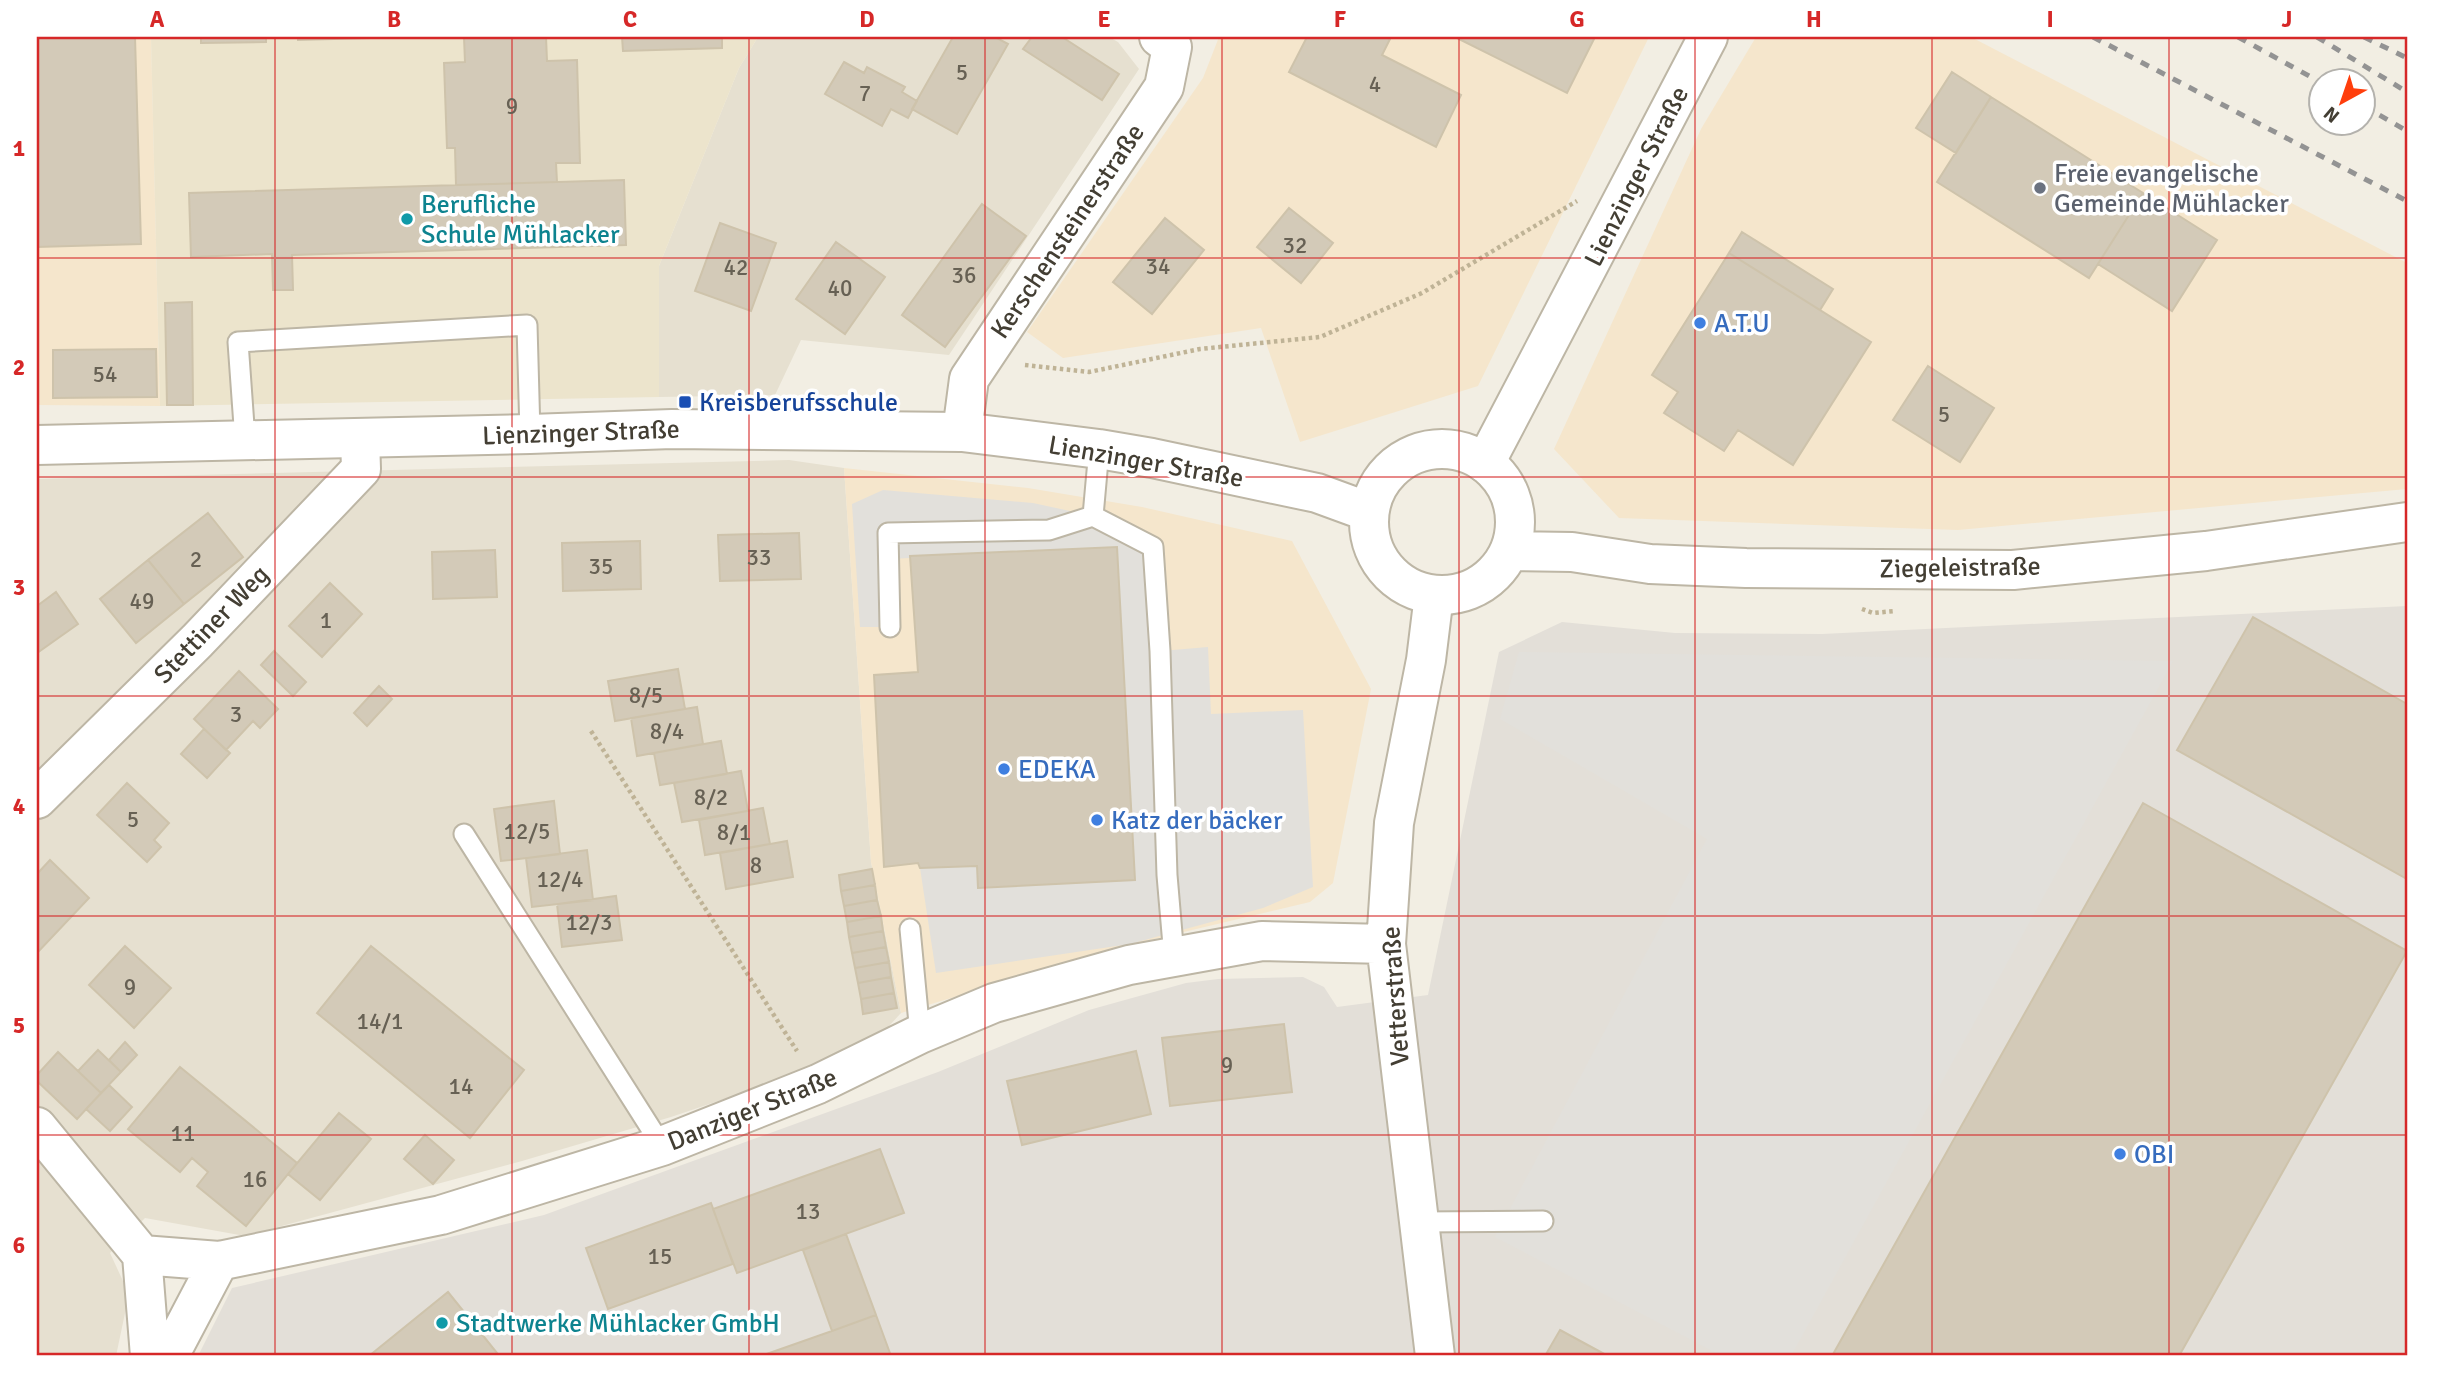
<svg xmlns="http://www.w3.org/2000/svg" width="2444" height="1393" font-family="Signika,sans-serif">
  <style>
    .residential { fill: #e6e0d0 }
    .commercial { fill: #f5e6cc }
    .industrial { fill: #e3dfd8 }
    .education { fill: #ece4cc }
    .parking { fill: #e2e0db }
    .building { fill: #d3cab8; stroke: #cec3ab; stroke-width: 2 }
    .lines { fill: none; stroke-linecap: round; stroke-linejoin: round }
    .service-casing { stroke: #bdb6a5; stroke-width: 23 }
    .minor-casing { stroke: #bdb6a5; stroke-width: 42 }
    .tertiary-casing { stroke: #bdb6a5; stroke-width: 42 }
    .path { stroke: #bfb396; stroke-width: 4.5; stroke-dasharray: 3.5 3.5; stroke-linecap: butt }
    .service { stroke: #fff; stroke-width: 19 }
    .minor { stroke: #fff; stroke-width: 38 }
    .tertiary { stroke: #fff; stroke-width: 38 }
    .rail { stroke: #939393; stroke-width: 5; stroke-dasharray: 9 9; stroke-linecap: butt }
    .grid { fill: none; stroke: #d62828; stroke-width: 2; stroke-opacity: 0.55 }
    .worship-dot { fill: #6b7280; stroke: #fff; stroke-width: 2.5 }
    .culture-dot { fill: #0f9aa8; stroke: #fff; stroke-width: 2.5 }
    .shop-dot { fill: #3f7fe0; stroke: #fff; stroke-width: 2.5 }
    .transit-dot { fill: #1a4fb4; stroke: #fff; stroke-width: 2.5 }
    .labels { text-anchor: middle; stroke-width: 7; stroke-linejoin: round; paint-order: stroke }
    .number-label { font-size: 23px; fill: #676154 }
    .worship-label { font-size: 26px; fill: #5b616d; stroke: #fff; text-anchor: start }
    .street-label { font-size: 26px; fill: #433e33; stroke: #fff }
    .culture-label { font-size: 26px; fill: #0d838f; stroke: #fff; text-anchor: start }
    .shop-label { font-size: 26px; fill: #366cbe; stroke: #fff; text-anchor: start }
    .transit-label { font-size: 26px; fill: #164399; stroke: #fff; text-anchor: start }
    .neatline { fill: none; stroke: #d62828; stroke-width: 2.5 }
    .grid-label { font-size: 23px; text-anchor: middle; font-weight: bold; fill: #d62828 }
  </style>
  <rect width="100%" height="100%" fill="#f2eee3"/>
  <path class="residential" d="M758 37H1109L1118 42 1139 69 949 355 801 340 775 395 659 397V266L739 68Z
    M789 460 844 468 871 862 901 1013 877 1039 795 1075 671 1117 522 1161 245 1236 145 1218 110 1253 129 1294 116 1356H37V479Z"/>
  <path class="commercial" d="M37 37H151L160 406 37 405Z
    M1219 37H1649L1478 386 1300 442 1261 328 1063 358 1027 332 1203 78Z
    M1756 37H1971L2407 263V489L1958 530 1619 518 1554 449 1701 129Z
    M844 468 1028 488 1142 507 1292 541 1371 689 1333 883 1310 902 1129 945 901 1013 871 862Z"/>
  <path class="industrial" d="M2407 606V1356H198L232 1288 544 1215 938 1072 1089 1010 1186 983 1218 979 1303 977 1324 987 1337 1007 1428 995 1499 652 1562 622 1675 633 1822 634Z"/>
  <path class="education" d="M151 37H758L739 68 659 266V397L160 406Z"/>
  <path class="parking" d="M883 490 1033 503 1093 516 1153 547 1161 651 1208 647 1211 714 1303 710 1313 887 1263 908 1130 944 936 973 920 868 977 866 979 888 1135 880 1117 548 889 559 890 627H860L852 504Z
    M1519 652 2173 661 1791 1356H1722L1495 1237 1707 839 1500 719Z"/>
  <path class="building" d="M37 37H135L141 244 37 247Z
    M201 37H266V42L201 43Z
    M298 37H408L298 40Z
    M464 37H570H546L547 61 577 60 580 163H556L557 182 456 185 455 148H447L444 63 465 62Z
    M622 37H722V48L623 51Z
    M953 37H995L1008 44 957 134 912 109Z
    M1032 37H1062L1119 74 1102 100 1023 49Z
    M1307 37H1384L1390 39 1382 55 1461 95 1436 147 1289 72Z
    M1455 37H1595L1567 93Z
    M844 62 864 73 867 67 905 87 902 92 917 101 908 118 891 109 882 126 825 94Z
    M1952 72 1991 97 1956 153 1916 128Z
    M1991 97 2143 193 2089 278 1937 182Z
    M624 180 626 245 292 255 293 290H273L272 254 191 257 189 193Z
    M2143 193 2217 240 2172 311 2098 264Z
    M982 204 1026 236 945 347 902 315Z
    M1289 208 1333 243 1301 283 1257 247Z
    M1165 218 1204 250 1152 314 1113 282Z
    M720 223 776 243 751 311 695 291Z
    M1742 232 1833 289 1820 310 1729 253Z
    M836 242 885 277 845 334 796 299Z
    M1729 253 1871 342 1793 465 1738 430 1724 451 1664 413 1678 392 1652 375Z
    M192 302 193 405H167L165 303Z
    M156 349 157 397 53 398V350Z
    M1928 366 1994 408 1960 462 1893 420Z
    M208 513 243 557 184 604 148 560Z
    M799 533 801 579 720 581 718 535Z
    M640 541 641 589 563 591 562 543Z
    M1117 547 1135 880 978 888 977 866 920 868 918 863 884 867 874 675 918 672 910 556Z
    M495 550 497 597 433 599 432 552Z
    M148 560 184 604 136 643 100 599Z
    M330 583 362 614 322 657 289 626Z
    M56 592 78 624 37 653V606Z
    M2253 617 2407 704V879L2177 750Z
    M274 651 306 682 293 696 261 665Z
    M678 669 685 709 615 721 608 681Z
    M239 671 278 709 260 728 253 721 226 750 194 719Z
    M379 686 392 699 367 726 354 713Z
    M697 707 703 744 637 756 631 718Z
    M204 729 230 753 207 778 181 754Z
    M721 741 727 774 660 785 654 753Z
    M741 771 748 811 682 822 674 783Z
    M127 783 169 823 154 840 161 847 147 862 97 815Z
    M554 801 560 854 501 861 494 809Z
    M2143 803 2407 951 2179 1356H1832Z
    M763 808 770 844 705 855 699 820Z
    M787 841 793 877 726 889 720 853Z
    M587 850 593 900 532 907 526 858Z
    M50 860 89 898 37 953V874Z
    M872 869 875 885 841 891 839 875Z
    M875 885 877 900 844 906 841 891Z
    M616 896 622 940 562 947 557 904Z
    M877 900 881 916 847 922 844 906Z
    M881 916 883 931 849 937 847 922Z
    M883 931 886 947 852 953 849 937Z
    M125 946 171 988 134 1028 89 985Z
    M371 946 524 1070 470 1138 317 1013Z
    M886 947 889 962 855 968 852 953Z
    M889 962 891 977 858 983 855 968Z
    M891 977 894 993 861 999 858 983Z
    M894 993 897 1008 863 1014 861 999Z
    M1284 1024 1292 1092 1170 1106 1162 1038Z
    M125 1042 137 1055 121 1072 109 1060Z
    M98 1050 121 1072 101 1093 78 1071Z
    M1136 1051 1151 1114 1022 1145 1007 1081Z
    M58 1052 101 1093 77 1119 37 1081V1075Z
    M180 1067 297 1163 246 1226 197 1186 208 1172 192 1158 180 1172 128 1129Z
    M109 1085 132 1107 110 1131 86 1109Z
    M339 1113 371 1139 320 1200 288 1174Z
    M425 1135 454 1160 433 1184 404 1159Z
    M880 1149 904 1213 737 1273 713 1209Z
    M711 1203 733 1264 608 1309 586 1248Z
    M846 1234 876 1315 832 1331 803 1250Z
    M448 1292 497 1353 494 1356H369Z
    M876 1315 891 1356H761L832 1331Z
    M1560 1330 1608 1356H1545Z"/>
  <g class="lines">
    <defs>
      <path id="service" d="M245 440 238 342 527 325 530 434
        M1099 449 1093 516 1153 547 1160 651 1167 875 1174 957
        M890 627 888 533 1049 530 1093 516
        M464 834 662 1146
        M910 929 920 1034
        M1419 1222 1543 1221"/>
      <path id="minor" d="M962 432 969 379 1164 87 1172 47 1159 37
        M1485 463 1708 37
        M1434 595 1426 660 1394 823 1386 944 1435 1356
        M37 799 197 641 361 469 360 438
        M37 1127 142 1255 219 1261 441 1215 662 1146 818 1084 920 1034 994 1003 1129 965 1262 941 1386 944
        M142 1255 150 1356
        M169 1356 219 1261"/>
      <path id="tertiary" d="M37 445 530 434 672 429 962 432 1099 449 1152 458 1317 493 1369 512
        M1369 522a73 73 0 1 1 146 0a73 73 0 1 1-146 0Z
        M1510 551 1572 552 1650 564 1746 568 2013 570 2206 551 2407 522"/>
    </defs>
    <use href="#service" class="service-casing"/>
    <use href="#minor" class="minor-casing"/>
    <use href="#tertiary" class="tertiary-casing"/>
    <path class="path" d="M1025 365 1089 372 1200 349 1320 337 1422 293 1577 201
      M1862 609 1873 613 1895 611
      M591 731 797 1051"/>
    <use href="#service" class="service"/>
    <use href="#minor" class="minor"/>
    <use href="#tertiary" class="tertiary"/>
    <path class="rail" d="M2093 37 2407 201
      M2238 37 2322 83
      M2317 37 2407 92
      M2364 37 2407 58
      M2364 106 2407 131"/>
  </g>
  <path class="grid" d="M275 37V1356M512 37V1356M749 37V1356M985 37V1356M1222 37V1356M1459 37V1356M1695 37V1356M1932 37V1356M2169 37V1356M37 258H2407M37 477H2407M37 696H2407M37 916H2407M37 1135H2407"/>
  <circle class="worship-dot" cx="2040" cy="188" r="7"/>
  <g class="culture-dot">
    <circle cx="407" cy="219" r="7"/>
    <circle cx="442" cy="1323" r="7"/>
  </g>
  <g class="shop-dot">
    <circle cx="1700" cy="323" r="7"/>
    <circle cx="1004" cy="769" r="7"/>
    <circle cx="1097" cy="820" r="7"/>
    <circle cx="2120" cy="1154" r="7"/>
  </g>
  <rect class="transit-dot" x="678" y="395" width="14" height="14" rx="3.5"/>
  <g class="labels">
    <g class="number-label">
      <text x="962" y="80">5</text>
      <text x="1375" y="92">4</text>
      <text x="865" y="101">7</text>
      <text x="512" y="114">9</text>
      <text x="1295" y="253">32</text>
      <text x="1158" y="274">34</text>
      <text x="736" y="275">42</text>
      <text x="964" y="283">36</text>
      <text x="840" y="296">40</text>
      <text x="105" y="382">54</text>
      <text x="1944" y="422">5</text>
      <text x="759" y="565">33</text>
      <text x="196" y="567">2</text>
      <text x="601" y="574">35</text>
      <text x="142" y="609">49</text>
      <text x="326" y="628">1</text>
      <text x="646" y="703">8/5</text>
      <text x="236" y="722">3</text>
      <text x="667" y="739">8/4</text>
      <text x="711" y="805">8/2</text>
      <text x="133" y="827">5</text>
      <text x="527" y="839">12/5</text>
      <text x="734" y="840">8/1</text>
      <text x="756" y="873">8</text>
      <text x="560" y="887">12/4</text>
      <text x="589" y="930">12/3</text>
      <text x="130" y="995">9</text>
      <text x="380" y="1029">14/1</text>
      <text x="1227" y="1073">9</text>
      <text x="461" y="1094">14</text>
      <text x="183" y="1141">11</text>
      <text x="255" y="1187">16</text>
      <text x="808" y="1219">13</text>
      <text x="660" y="1264">15</text>
    </g>
    <g class="worship-label">
      <text x="2054" y="182">Freie evangelische<tspan x="2054" dy="30">Gemeinde Mühlacker</tspan></text>
    </g>
    <g class="street-label">
      <text transform="translate(1636 176) rotate(-63)" y="9">Lienzinger Straße</text>
      <text transform="translate(1067 231) rotate(-56)" y="9">Kerschensteinerstraße</text>
      <text transform="translate(581 432) rotate(-2)" y="9">Lienzinger Straße</text>
      <text transform="translate(1146 461) rotate(10)" y="9">Lienzinger Straße</text>
      <text transform="translate(1960 567) rotate(-1)" y="9">Ziegeleistraße</text>
      <text transform="translate(211 624) rotate(-46)" y="9">Stettiner Weg</text>
      <text transform="translate(1395 996) rotate(-94)" y="9">Vetterstraße</text>
      <text transform="translate(752 1109) rotate(-22)" y="9">Danziger Straße</text>
    </g>
    <g class="culture-label">
      <text x="421" y="213">Berufliche<tspan x="421" dy="30">Schule Mühlacker</tspan></text>
      <text x="456" y="1332">Stadtwerke Mühlacker GmbH</text>
    </g>
    <g class="shop-label">
      <text x="1714" y="332">A.T.U</text>
      <text x="1018" y="778">EDEKA</text>
      <text x="1111" y="829">Katz der bäcker</text>
      <text x="2134" y="1163">OBI</text>
    </g>
    <g class="transit-label">
      <text x="699" y="411">Kreisberufsschule</text>
    </g>
  </g>
  <rect width="2444" height="1393" fill="none" stroke="#ffffff" stroke-width="77"/>
  <g transform="translate(2342 102) rotate(220)"><circle r="33" fill="#ffffff" stroke="#b4b2ad" stroke-width="2"/>
  <path d="M0-5L12 26L0 18L-12 26Z" fill="#ff3e0c"/>
  <text y="-10" font-size="19" font-weight="bold" text-anchor="middle" fill="#433e33">N</text>
  </g>
  <rect x="38" y="38" width="2368" height="1316" class="neatline"/>
  <g class="grid-label">
    <text x="157" y="27">A</text>
    <text x="394" y="27">B</text>
    <text x="630" y="27">C</text>
    <text x="867" y="27">D</text>
    <text x="1104" y="27">E</text>
    <text x="1340" y="27">F</text>
    <text x="1577" y="27">G</text>
    <text x="1814" y="27">H</text>
    <text x="2050" y="27">I</text>
    <text x="2287" y="27">J</text>
    <text x="19" y="156">1</text>
    <text x="19" y="375">2</text>
    <text x="19" y="595">3</text>
    <text x="19" y="814">4</text>
    <text x="19" y="1033">5</text>
    <text x="19" y="1253">6</text>
  </g>
</svg>
